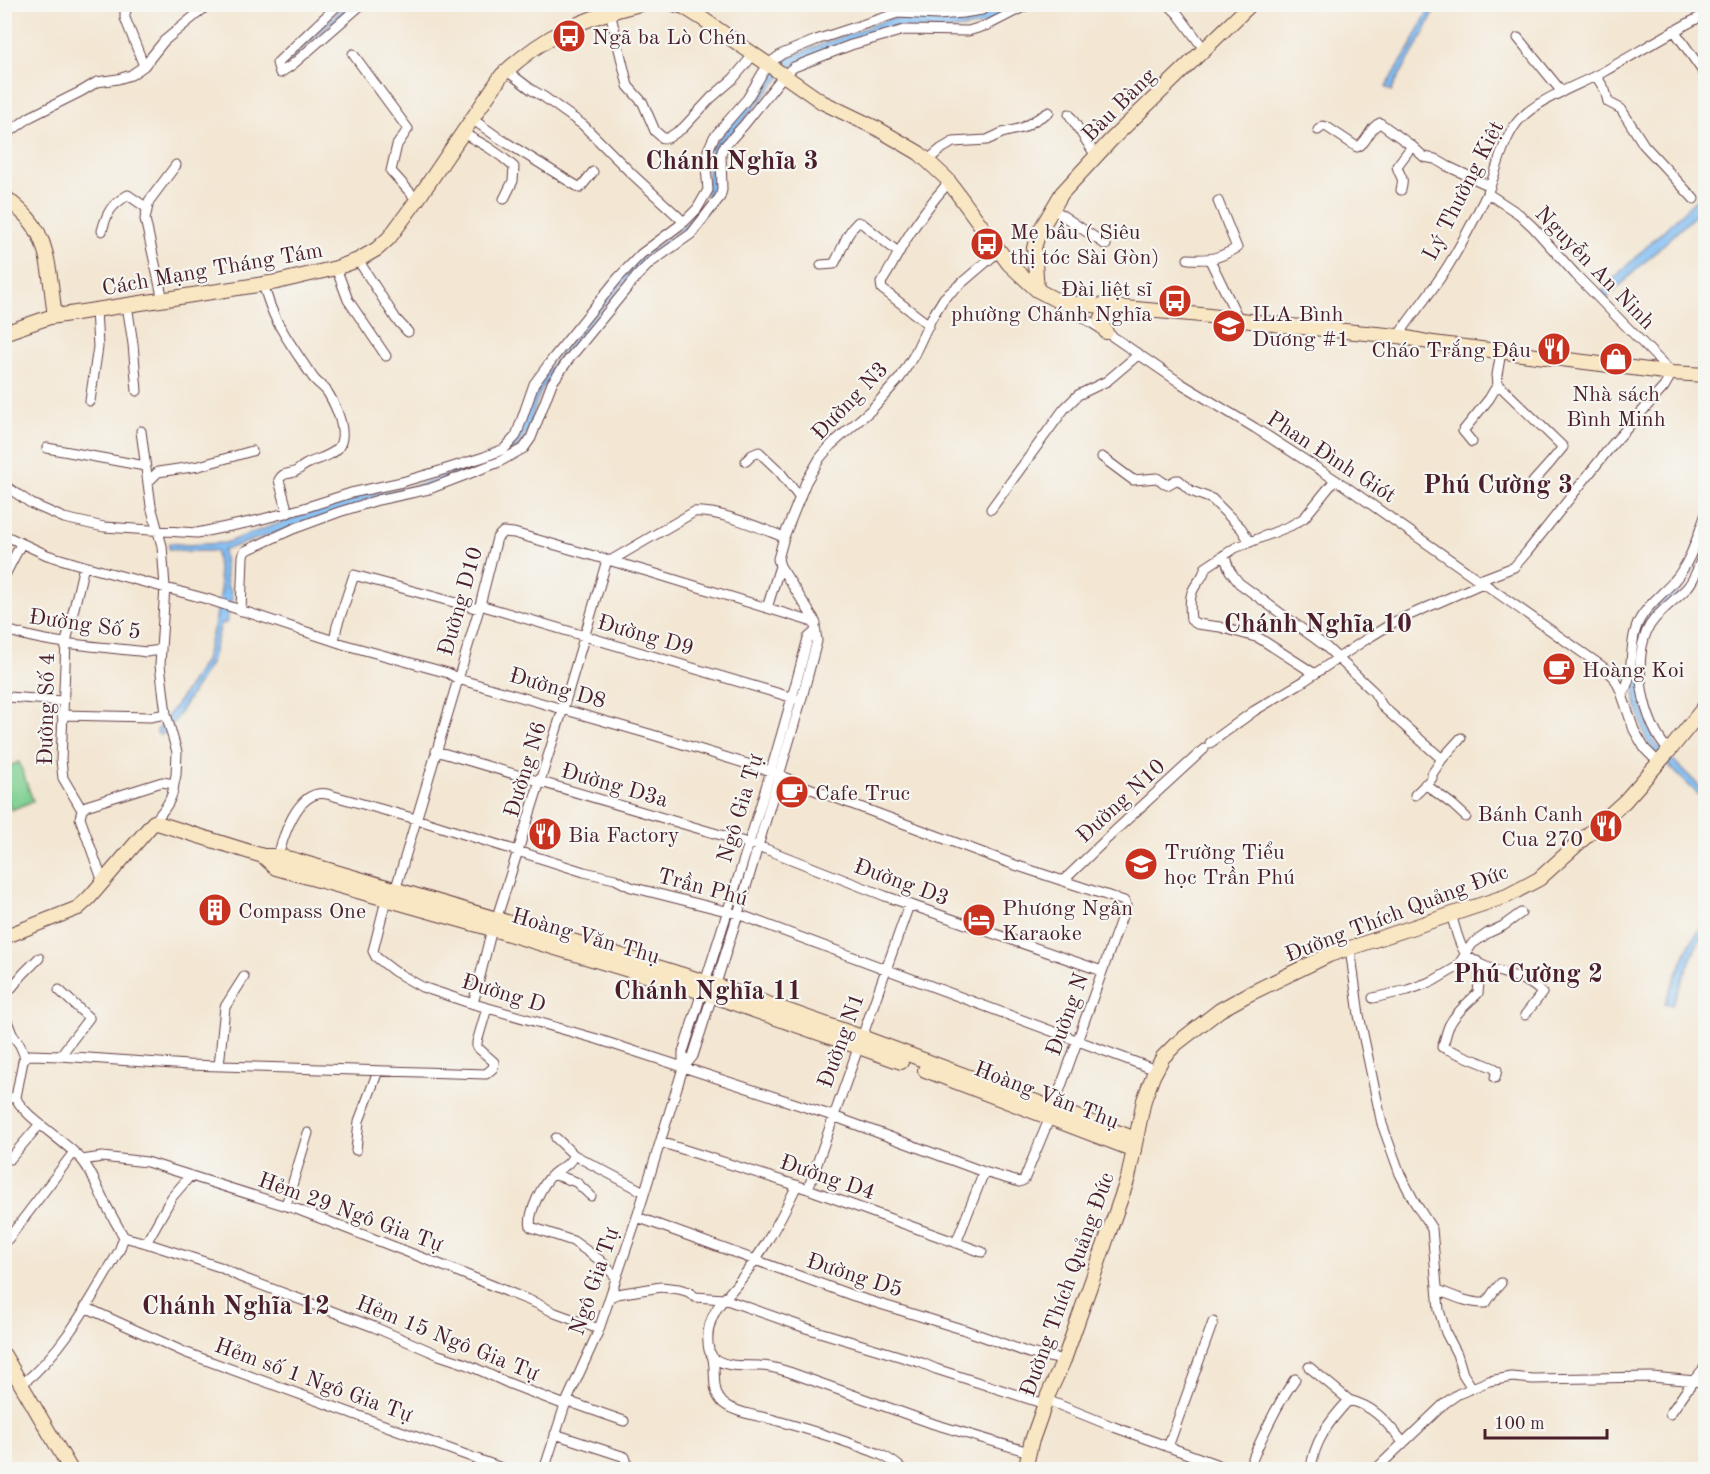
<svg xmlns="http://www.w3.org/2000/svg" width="1710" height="1474" font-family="'Old Standard TT',serif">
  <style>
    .green { fill: #7fd092; stroke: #64785e; stroke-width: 1.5 }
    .water { fill: #80bdf3; stroke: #656e8f; stroke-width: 1.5 }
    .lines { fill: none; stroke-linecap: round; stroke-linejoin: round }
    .street-casing { stroke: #633d44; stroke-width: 11 }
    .secondary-casing { stroke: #633d44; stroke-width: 16 }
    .street { stroke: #fff; stroke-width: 9 }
    .secondary { stroke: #f9e7c3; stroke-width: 14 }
    .labels { text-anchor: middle; stroke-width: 4.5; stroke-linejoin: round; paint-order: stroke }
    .poi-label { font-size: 22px; fill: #4a1f2b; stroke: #f6f6f2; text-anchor: start }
    .street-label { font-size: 22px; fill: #4a1f2b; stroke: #f6f6f2 }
    .quarter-label { font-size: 26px; font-weight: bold; fill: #4a1f2b; stroke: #f6f6f2 }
  </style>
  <rect width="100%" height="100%" fill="#f6f6f2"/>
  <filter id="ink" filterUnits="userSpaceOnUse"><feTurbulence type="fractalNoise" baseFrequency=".0167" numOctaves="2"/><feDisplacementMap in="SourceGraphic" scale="12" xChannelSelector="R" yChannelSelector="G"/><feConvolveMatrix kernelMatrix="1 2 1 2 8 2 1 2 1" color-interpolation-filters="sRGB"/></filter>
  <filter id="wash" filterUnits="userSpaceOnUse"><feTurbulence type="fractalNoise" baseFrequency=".008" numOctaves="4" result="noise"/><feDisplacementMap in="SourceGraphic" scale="24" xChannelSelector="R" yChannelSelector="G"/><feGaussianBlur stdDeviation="1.35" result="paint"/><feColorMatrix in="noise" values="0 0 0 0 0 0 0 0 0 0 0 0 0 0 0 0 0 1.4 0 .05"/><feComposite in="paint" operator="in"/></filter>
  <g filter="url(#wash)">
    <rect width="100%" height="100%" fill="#f3e6d2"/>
    <path class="green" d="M19 762 33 801 11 810 5 792V768Z"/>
    <path class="water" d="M346 5H353L281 68V65Z
      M1002 5H1020L983 25 948 30 894 29 788 68 717 152 714 162 717 193 712 204 683 237 635 270 583 334 543 387 537 400 528 431 516 450 433 487 278 532 223 550 227 586 231 591 232 599 226 623 221 624 211 662 174 722 162 735 158 734 157 731 183 695 205 661 215 623 221 591 216 551H187L169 549V543L187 545 225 543 354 496 405 488 431 481 510 446 537 383 631 265 679 231 706 201 710 149 746 107 762 81 779 61 890 18 967 17 986 12Z
      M1431 5H1437L1422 37 1395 83 1391 91 1385 87 1409 50Z
      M1705 191V206L1637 269 1605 300 1600 294 1614 278Z
      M1705 523C1705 570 1673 598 1644 632 1643 669 1637 709 1656 743L1705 792V801L1655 752 1646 740 1635 699 1634 661 1639 629 1652 610 1680 582 1694 556Z
      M1705 921V931L1695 949 1672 1005 1665 1003 1689 945Z"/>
  </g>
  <g filter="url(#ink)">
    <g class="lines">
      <defs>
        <path id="street" d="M129 4 125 13V18L144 66
          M339 4 277 63 280 73 292 65 362 4
          M1171 7 1178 14 1204 49
          M610 12 628 86 643 103 655 131 663 138H668L683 128 711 98 733 79 754 54
          M1674 30 1706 76
          M1518 38 1562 92
          M353 54 408 129 397 145 391 171 417 200
          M507 71 532 90 544 97 583 125 632 174 684 222
          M1596 76 1605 90 1608 102 1621 109 1644 145 1694 199
          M1069 114 1096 156
          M472 119 499 138 580 188 593 172
          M1318 130 1323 126 1327 127 1357 147C1368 143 1369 127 1380 123L1412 146 1424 157 1435 159 1447 166 1490 186
          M462 133C482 143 498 152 514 167L513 181 504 199
          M4 139 8 133 30 117 82 91 97 82 118 79 131 75 144 66 164 41 209 4
          M928 160 941 149 953 142 987 140 1002 133 1022 128 1049 112
          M1401 190C1405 175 1399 177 1397 166L1412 146
          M1053 209 1106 245
          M102 231C107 212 111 205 128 195L147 208
          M1188 259C1211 260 1217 259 1237 248L1218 201
          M358 260 396 319 408 332
          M1210 260 1239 320
          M821 265 834 264C843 249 845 234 858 222L863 224 899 253
          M336 268 348 300 386 356
          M263 284C268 300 273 316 282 330 291 346 302 361 312 376 316 383 324 386 328 393 336 406 349 434 338 448 331 457 315 459 305 465 301 467 298 471 294 472 287 475 283 472 279 480L288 513
          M163 300 145 219 149 201 176 165
          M1062 304 1106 332 1182 384 1255 428 1345 486 1603 667 1614 677 1620 689 1634 730 1645 749 1659 763
          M127 305 133 344 137 391
          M929 325 882 289 881 283C890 270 896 257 904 243 917 221 932 201 949 182
          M1398 336C1414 312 1433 290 1448 266 1461 245 1476 216 1487 194 1497 171 1503 137 1520 119 1540 98 1577 86 1603 72 1637 53 1670 32 1706 14
          M1498 384 1563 447 1550 463 1533 482
          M90 401 98 347 96 309
          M141 431 151 506 162 546 165 587 160 665 166 714 177 752 176 775 174 784
          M1472 442 1463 431 1489 399 1498 384 1497 375 1501 352
          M47 448 145 466
          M1102 457 1133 480 1157 478 1167 485 1176 480H1179L1191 491 1212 499 1241 528 1250 542
          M746 461 752 455 759 452 779 471 800 498
          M148 482 158 472 199 466 252 451
          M4 485 32 504 64 518 104 527 197 533 255 521 304 508 351 493 402 482 443 470 484 457 504 449 516 436 534 384 554 357 618 278 641 254 684 222 697 209 708 190 706 167 708 150 714 137 747 99 768 64 782 54 816 40 898 13 938 15 963 13 982 10 992 4
          M991 509 1064 409 1078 395 1107 381 1139 354
          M4 535 47 555 84 566 207 599 346 645 448 673 458 679 653 735 780 774 793 782 1015 865 1124 901 1126 905 1050 1117 1024 1180 1019 1182 984 1172 833 1116 597 1039 467 1002 422 987 394 971 376 957 373 951 386 900
          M1224 555 1230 571 1239 583 1324 645 1374 692 1383 707 1442 759 1432 774V778L1415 795
          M610 561 694 512C719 510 760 528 784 537
          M84 566 66 642 61 760 63 778 82 810 80 818 103 882
          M4 577 21 544
          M1480 580 1514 567 1527 552 1612 445 1664 387 1672 373 1576 275 1533 227 1519 214 1487 193
          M480 605 797 699
          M767 608 780 566
          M241 611 243 556 245 551 293 529 339 512 378 500 429 489 499 462 524 448 531 438 552 383 569 359 637 276 650 263 691 234 720 197 722 190 721 155 723 148 744 125 784 75 794 67 851 45 904 30 968 31 988 25 1029 4
          M4 629C49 645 99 646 146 652L161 650
          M334 641 337 626 354 575 479 609
          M1315 674 1259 638 1220 627 1197 624 1191 620C1190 611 1189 598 1193 590 1197 581 1204 578 1205 568L1235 548 1290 526 1304 518 1335 480
          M1623 695C1625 689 1628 683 1629 678 1633 658 1630 637 1640 619 1649 603 1663 594 1674 581 1691 562 1697 537 1706 514
          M8 697 63 701
          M62 715 150 717 166 714
          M1210 743 1254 711 1304 681 1365 640 1396 621 1483 583
          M436 751 758 846 885 896 1102 971
          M1669 751C1643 724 1630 658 1650 625 1660 610 1674 601 1686 589 1696 578 1701 560 1706 546
          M1442 759 1461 738
          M1425 784 1453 805 1466 817
          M82 810 86 806 162 782 174 784C173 800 163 811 154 822
          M277 861C282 839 297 788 327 794L416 819 584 872 615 879 631 887 738 914 1156 1070
          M1063 881 1118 828 1204 749
          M395 891 479 609 497 538 503 532 514 533 653 573 816 623
          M1451 914C1455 926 1458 944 1466 954 1484 974 1523 971 1542 993L1525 1015
          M496 920 563 709 607 560
          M1350 948 1359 1015 1382 1124 1400 1174 1414 1201 1432 1229 1439 1310 1446 1333 1457 1354 1463 1374 1472 1388
          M1477 961 1480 973 1478 993C1468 1003 1457 1011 1450 1024 1446 1031 1446 1039 1442 1047L1494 1068 1497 1070 1495 1078
          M59 990 89 1018 60 1056
          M4 997 23 974 39 958
          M1373 998 1408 990 1433 981 1457 967 1472 944 1488 933 1503 926 1521 913
          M473 1004 492 929
          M4 1013 12 1034 20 1045 25 1057
          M219 1066 225 1007 244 977
          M683 1068 693 1056 738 914 801 701 817 641 814 619 780 566 778 559 784 537 806 482 820 458 831 445 872 409 900 378 914 355 931 319 944 298 999 251
          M16 1097 23 1061 25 1057 30 1055 60 1056 188 1065 486 1074 493 1068 494 1062 477 1047V1042L487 1008
          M4 1099 16 1097C19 1113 69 1144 82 1160 93 1173 98 1190 106 1205 112 1216 118 1227 124 1237L146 1243 220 1267 240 1277 374 1327 439 1355 466 1364 508 1383 565 1405
          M556 1138 574 1155C567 1168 562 1166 553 1174 543 1183 527 1214 531 1227L573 1241 601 1261 616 1277
          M660 1142 808 1189 982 1252
          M356 1150 359 1121 378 1071
          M574 1155 644 1192
          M10 1159 40 1124
          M82 1160 102 1157 147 1162 299 1210 454 1270 538 1304 555 1313 599 1329
          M553 1174 576 1182 591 1196
          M808 1189 909 905
          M286 1205 308 1133
          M637 1217 854 1296 965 1330 1029 1353 1064 1360
          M8 1239 74 1152
          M146 1243 172 1197 190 1176
          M956 1243 984 1172
          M1438 1290C1453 1296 1470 1304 1486 1303L1494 1291 1501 1283
          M610 1297 617 1294 661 1287 679 1289 689 1292 695 1297 724 1299C756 1265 777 1227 797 1185
          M85 1307 184 1352 507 1470
          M713 1358C728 1368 742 1365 760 1366 770 1366 779 1369 789 1372L934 1424 1029 1452
          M1309 1367 1349 1400
          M21 1385C65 1350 91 1299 119 1251L124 1237
          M1047 1400 1114 1427 1232 1470
          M567 1401 624 1421
          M1670 1414 1693 1381 1706 1366
          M555 1434 625 1457 626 1460 623 1470
          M1168 1447 1213 1322
          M544 1470 565 1405 598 1332 637 1217 683 1068V1052C726 915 772 777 808 638L816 631
          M903 1470C887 1454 866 1449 846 1442 821 1433 796 1426 771 1419 758 1416 733 1412 723 1403 711 1392 716 1373 713 1359 712 1354 710 1354 709 1350 705 1331 712 1313 724 1299L806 1328 922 1363 936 1369 1045 1404
          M1248 1470C1261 1438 1275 1407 1295 1379
          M1311 1470C1313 1442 1331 1419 1349 1400 1376 1407 1386 1422 1403 1442
          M1375 1470 1445 1403 1458 1394 1489 1381 1512 1377 1533 1379 1652 1377 1706 1382"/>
        <path id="secondary" d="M674 4 684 7 703 19 822 102 878 129 919 153 947 179 1009 264 1037 290 1060 302 1201 315 1291 326 1398 336 1433 343 1672 373 1706 375
          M4 196C12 203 21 210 28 218 51 243 50 285 55 316
          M1037 290 1034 248 1039 232 1062 193 1110 141 1251 4
          M1106 332 1100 322 1104 313 1110 307
          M4 333 50 317 277 282 336 268 358 260 377 249 389 238 417 200 502 75C544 35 585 17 641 4
          M263 856 276 868 492 929 702 992 901 1062
          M4 937 78 908 89 898 154 822 263 856H278L291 859 603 950 715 985 862 1037 1136 1139
          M925 1070 1134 1150
          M4 1355 71 1470
          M1025 1470 1031 1443 1048 1395 1064 1360 1128 1178 1144 1100 1153 1076 1163 1057 1176 1044 1220 1010 1247 995 1329 955 1507 896 1539 879 1625 801 1669 751 1706 705"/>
      </defs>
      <use href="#street" class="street-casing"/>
      <use href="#secondary" class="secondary-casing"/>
      <use href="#street" class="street"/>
      <use href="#secondary" class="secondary"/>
    </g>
  </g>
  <defs>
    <symbol id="bus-disc" viewBox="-11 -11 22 22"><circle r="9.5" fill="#c8321e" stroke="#f6f6f2"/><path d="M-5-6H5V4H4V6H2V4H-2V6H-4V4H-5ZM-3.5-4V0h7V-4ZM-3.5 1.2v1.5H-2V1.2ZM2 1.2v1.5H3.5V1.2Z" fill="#fff"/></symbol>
    <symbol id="school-disc" viewBox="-11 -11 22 22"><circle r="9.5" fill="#c8321e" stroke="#f6f6f2"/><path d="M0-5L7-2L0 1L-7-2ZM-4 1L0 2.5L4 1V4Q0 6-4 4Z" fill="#fff"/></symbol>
    <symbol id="restaurant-disc" viewBox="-11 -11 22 22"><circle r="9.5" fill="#c8321e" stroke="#f6f6f2"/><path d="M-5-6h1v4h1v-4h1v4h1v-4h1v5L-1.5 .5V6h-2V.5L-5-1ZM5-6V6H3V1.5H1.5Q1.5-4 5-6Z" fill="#fff"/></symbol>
    <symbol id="shop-disc" viewBox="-11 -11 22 22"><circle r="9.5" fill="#c8321e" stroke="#f6f6f2"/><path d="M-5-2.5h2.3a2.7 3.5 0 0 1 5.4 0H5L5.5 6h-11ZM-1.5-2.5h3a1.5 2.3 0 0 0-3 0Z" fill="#fff"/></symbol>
    <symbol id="cafe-disc" viewBox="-11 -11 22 22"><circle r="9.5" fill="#c8321e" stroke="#f6f6f2"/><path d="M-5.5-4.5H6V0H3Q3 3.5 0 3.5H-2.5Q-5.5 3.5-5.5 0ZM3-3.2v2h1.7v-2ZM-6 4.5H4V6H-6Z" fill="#fff"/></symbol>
    <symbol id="building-disc" viewBox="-11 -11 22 22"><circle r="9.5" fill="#c8321e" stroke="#f6f6f2"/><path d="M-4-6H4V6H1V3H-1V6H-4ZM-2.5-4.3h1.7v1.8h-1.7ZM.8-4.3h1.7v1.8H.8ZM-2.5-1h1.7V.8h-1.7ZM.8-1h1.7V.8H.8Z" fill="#fff"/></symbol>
    <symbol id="hotel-disc" viewBox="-11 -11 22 22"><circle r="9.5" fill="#c8321e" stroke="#f6f6f2"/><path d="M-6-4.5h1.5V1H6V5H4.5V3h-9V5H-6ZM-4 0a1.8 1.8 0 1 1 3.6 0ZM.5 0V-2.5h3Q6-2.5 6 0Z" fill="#fff"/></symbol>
  </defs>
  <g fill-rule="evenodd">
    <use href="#bus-disc" x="550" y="17" width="38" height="38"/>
    <use href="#bus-disc" x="968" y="225" width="38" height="38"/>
    <use href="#bus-disc" x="1156" y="282" width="38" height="38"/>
    <use href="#school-disc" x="1210" y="307" width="38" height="38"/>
    <use href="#restaurant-disc" x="1535" y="330" width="38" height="38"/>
    <use href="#shop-disc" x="1597" y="340" width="38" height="38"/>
    <use href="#cafe-disc" x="1540" y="650" width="38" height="38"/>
    <use href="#cafe-disc" x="773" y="773" width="38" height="38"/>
    <use href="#restaurant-disc" x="1587" y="807" width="38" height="38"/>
    <use href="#restaurant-disc" x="526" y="815" width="38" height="38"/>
    <use href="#school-disc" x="1122" y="845" width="38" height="38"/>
    <use href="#building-disc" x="196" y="891" width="38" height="38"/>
    <use href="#hotel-disc" x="960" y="901" width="38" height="38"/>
  </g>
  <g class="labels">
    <g class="poi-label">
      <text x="592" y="44">Ngã ba Lò Chén</text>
      <text x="1010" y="239">Mẹ bầu ( Siêu<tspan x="1010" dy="25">thị tóc Sài Gòn)</tspan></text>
      <text x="1152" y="296" text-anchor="end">Đài liệt sĩ<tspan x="1152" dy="25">phường Chánh Nghĩa</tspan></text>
      <text x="1252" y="321">ILA Bình<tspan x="1252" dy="25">Dương #1</tspan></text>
      <text x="1531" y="357" text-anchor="end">Cháo Trắng Đậu</text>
      <text x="1616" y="401" text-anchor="middle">Nhà sách<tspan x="1616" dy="25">Bình Minh</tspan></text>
      <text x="1582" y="677">Hoàng Koi</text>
      <text x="815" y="800">Cafe Truc</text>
      <text x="1583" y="821" text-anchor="end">Bánh Canh<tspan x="1583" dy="25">Cua 270</tspan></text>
      <text x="568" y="842">Bia Factory</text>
      <text x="1164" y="859">Trường Tiểu<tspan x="1164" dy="25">học Trần Phú</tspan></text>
      <text x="1002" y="915">Phương Ngân<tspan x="1002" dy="25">Karaoke</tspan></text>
      <text x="238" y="918">Compass One</text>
    </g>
    <g class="street-label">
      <text transform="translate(1118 104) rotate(-45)" y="8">Bàu Bàng</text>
      <text transform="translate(1462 190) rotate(-63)" y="8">Lý Thường Kiệt</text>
      <text transform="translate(1596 267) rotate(46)" y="8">Nguyễn An Ninh</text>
      <text transform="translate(212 268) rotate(-10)" y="8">Cách Mạng Tháng Tám</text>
      <text transform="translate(849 400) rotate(-46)" y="8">Đường N3</text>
      <text transform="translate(1332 456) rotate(33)" y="8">Phan Đình Giót</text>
      <text transform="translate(459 601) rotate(-74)" y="8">Đường D10</text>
      <text transform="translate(85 623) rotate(8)" y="8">Đường Số 5</text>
      <text transform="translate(646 634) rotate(16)" y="8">Đường D9</text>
      <text transform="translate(558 687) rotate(16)" y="8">Đường D8</text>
      <text transform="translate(45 709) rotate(-89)" y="8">Đường Số 4</text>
      <text transform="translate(524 769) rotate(-73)" y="8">Đường N6</text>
      <text transform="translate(615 784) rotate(16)" y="8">Đường D3a</text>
      <text transform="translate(1120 800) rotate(-43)" y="8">Đường N10</text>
      <text transform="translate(739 808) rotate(-73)" y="8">Ngô Gia Tự</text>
      <text transform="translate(902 881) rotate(20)" y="8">Đường D3</text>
      <text transform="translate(703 886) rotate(15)" y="8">Trần Phú</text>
      <text transform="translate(1396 912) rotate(-21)" y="8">Đường Thích Quảng Đức</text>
      <text transform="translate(586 935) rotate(16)" y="8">Hoàng Văn Thụ</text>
      <text transform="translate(504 992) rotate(17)" y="8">Đường D</text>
      <text transform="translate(1066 1014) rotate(-70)" y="8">Đường N</text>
      <text transform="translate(840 1040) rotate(-70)" y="8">Đường N1</text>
      <text transform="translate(1047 1094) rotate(21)" y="8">Hoàng Văn Thụ</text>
      <text transform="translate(828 1176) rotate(19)" y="8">Đường D4</text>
      <text transform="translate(351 1211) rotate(20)" y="8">Hẻm 29 Ngô Gia Tự</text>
      <text transform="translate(855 1274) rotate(18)" y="8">Đường D5</text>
      <text transform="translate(593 1281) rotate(-71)" y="8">Ngô Gia Tự</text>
      <text transform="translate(1066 1284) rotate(-70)" y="8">Đường Thích Quảng Đức</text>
      <text transform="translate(448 1337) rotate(22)" y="8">Hẻm 15 Ngô Gia Tự</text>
      <text transform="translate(314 1379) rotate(20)" y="8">Hẻm số 1 Ngô Gia Tự</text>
    </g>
    <g class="quarter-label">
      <text x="732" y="169">Chánh Nghĩa 3</text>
      <text x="1498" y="493">Phú Cường 3</text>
      <text x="1318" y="632">Chánh Nghĩa 10</text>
      <text x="1528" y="982">Phú Cường 2</text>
      <text x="708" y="999">Chánh Nghĩa 11</text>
      <text x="236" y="1314">Chánh Nghĩa 12</text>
    </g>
  </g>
  <rect width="1710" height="1474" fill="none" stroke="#f6f6f2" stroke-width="24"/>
  <path d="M1485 1429v9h122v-9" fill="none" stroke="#4a1f2b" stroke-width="3"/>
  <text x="1494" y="1429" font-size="18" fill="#4a1f2b" stroke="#f6f6f2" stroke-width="4.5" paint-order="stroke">100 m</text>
</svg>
